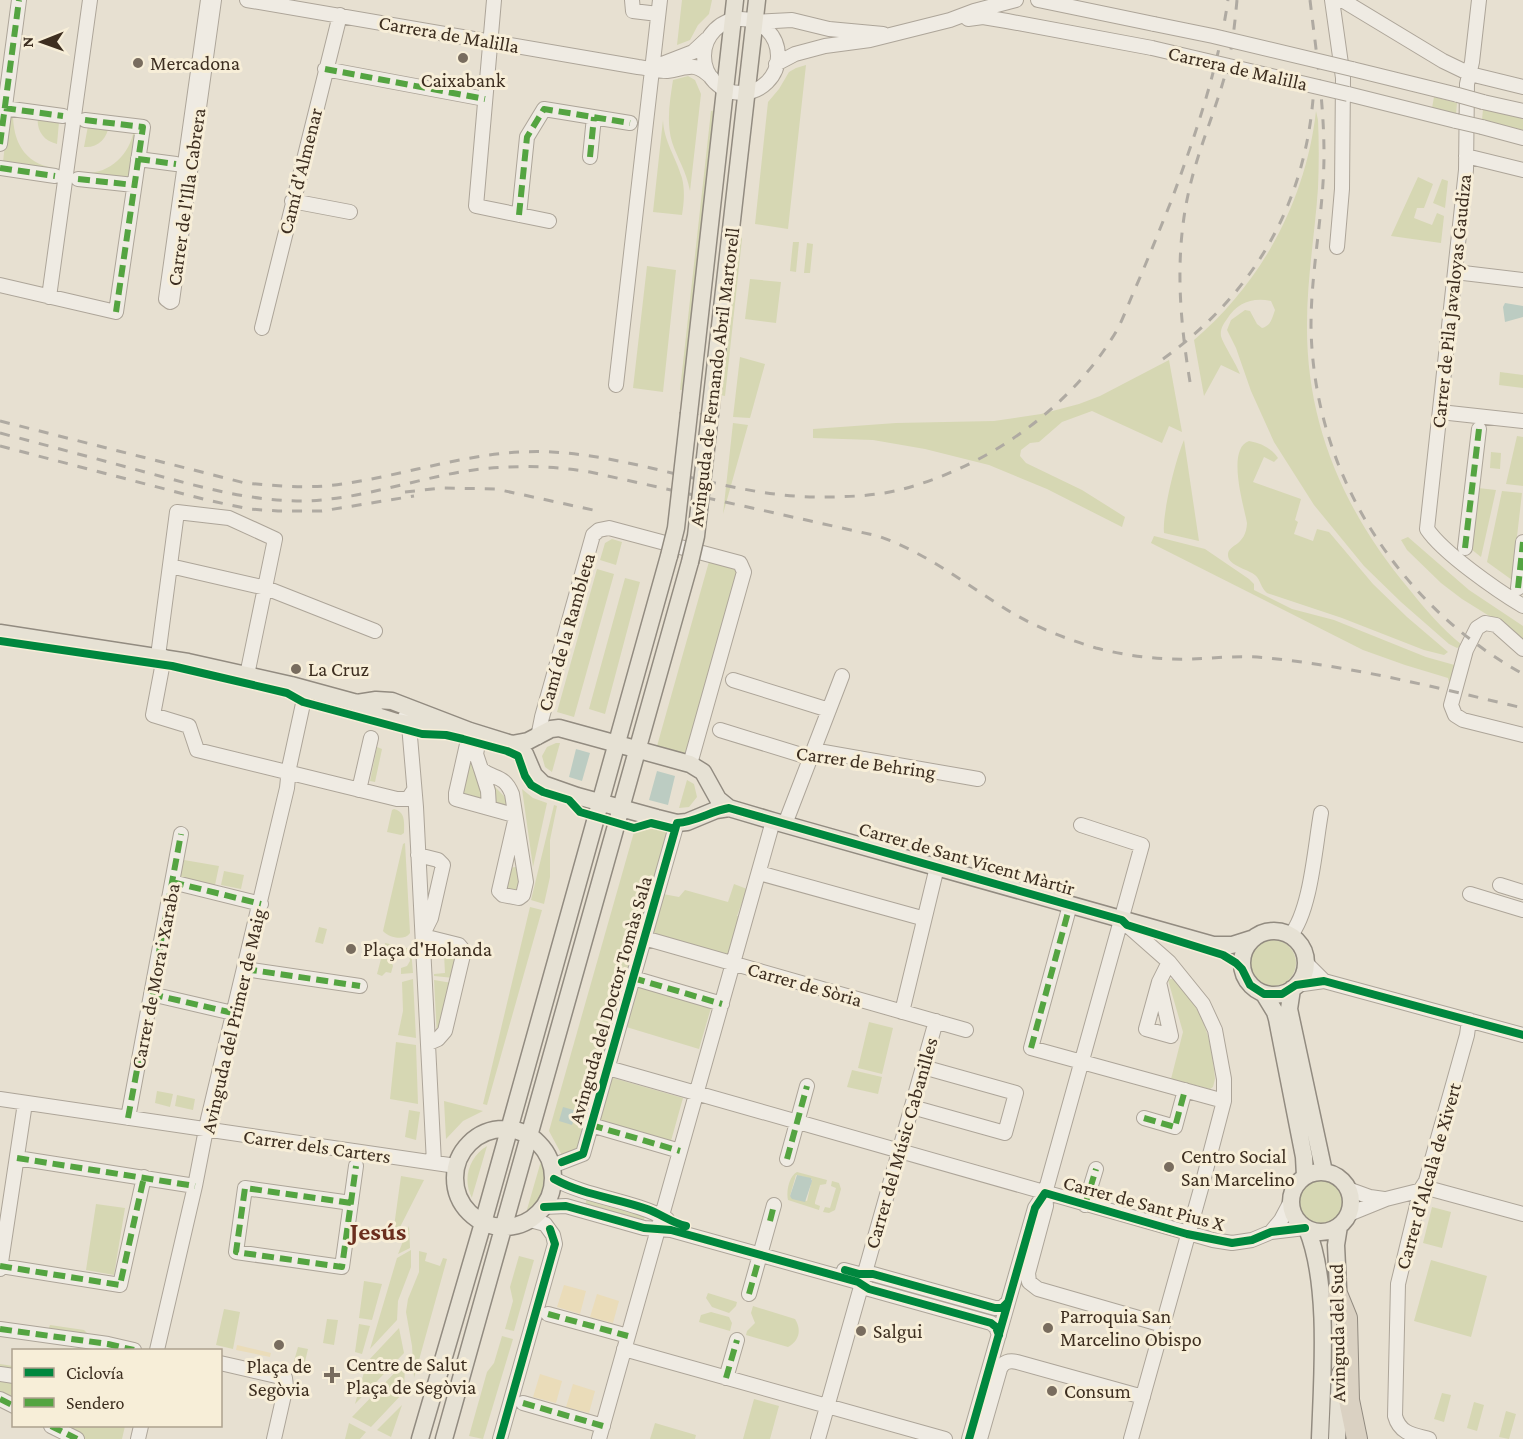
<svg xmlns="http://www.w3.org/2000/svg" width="1523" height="1439" font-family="'Crimson Pro',serif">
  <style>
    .green { fill: #d6d7b3; fill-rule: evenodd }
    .sand { fill: #eadcb9 }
    .water { fill: #bcccc2 }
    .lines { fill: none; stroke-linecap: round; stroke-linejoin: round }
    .minor-casing { stroke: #ada599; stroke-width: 16 }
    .major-casing { stroke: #928b80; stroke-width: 19 }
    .highway-casing { stroke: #928b80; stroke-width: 22 }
    .minor { stroke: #efebe3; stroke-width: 14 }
    .major { stroke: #e6e1d4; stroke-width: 16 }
    .highway { stroke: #dad1c2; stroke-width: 20 }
    .rail { stroke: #afaaa2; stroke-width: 3; stroke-dasharray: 10 10; stroke-linecap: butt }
    .minor-bridge-casing { stroke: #ada599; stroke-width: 16; stroke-linecap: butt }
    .major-bridge-casing { stroke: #928b80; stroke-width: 19; stroke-linecap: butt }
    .minor-bridge { stroke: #efebe3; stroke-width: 14 }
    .major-bridge { stroke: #e6e1d4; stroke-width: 16 }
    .quiet { stroke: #54a441; stroke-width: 6; stroke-dasharray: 12 6; stroke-linecap: butt }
    .cycleway-casing { stroke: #f7eed8; stroke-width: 11 }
    .cycleway { stroke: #00873e; stroke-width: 8 }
    .poi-dot { fill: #786c5e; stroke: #f7eed8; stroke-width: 2 }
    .labels { text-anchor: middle; stroke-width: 6; stroke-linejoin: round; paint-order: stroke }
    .street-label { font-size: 20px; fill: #3d2e20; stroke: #f7eed8 }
    .poi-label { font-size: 20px; fill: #3d2e20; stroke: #f7eed8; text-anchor: start }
    .district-label { font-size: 26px; font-weight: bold; fill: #6b2e1e; stroke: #f7eed8 }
  </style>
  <rect width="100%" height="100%" fill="#e7e0d1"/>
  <path class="green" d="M682 0H712L709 14 698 25 690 40 677 45Z
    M806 65 788 229 755 224 768 102 779 89 789 72 796 68Z
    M688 76 695 80 701 94 690 191C686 170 678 160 672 142 666 122 670 100 673 80Z
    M1434 97 1457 103 1456 114 1432 108Z
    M1483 109 1523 118V130L1482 120Z
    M716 110 684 390H680L711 111Z
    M1316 111 1318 120C1319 142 1319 165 1318 188 1315 233 1307 278 1307 324 1306 425 1345 513 1409 589 1425 609 1442 629 1462 645L1457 648 1449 644 1401 602 1364 566 1314 505 1274 442 1251 391 1236 348 1227 330 1231 320 1245 310 1250 311 1257 324 1262 328C1271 326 1272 318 1275 310L1271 301C1252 297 1237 303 1227 319 1223 324 1220 330 1221 336 1222 342 1237 365 1240 374L1221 365 1204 396 1194 340C1262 282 1306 200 1316 111Z
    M13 114C13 141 24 163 53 168L50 171 3 162 8 117Z
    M38 116 59 122 57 144C43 141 36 130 38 116Z
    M663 120C664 142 676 157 682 178 685 190 684 203 682 215L653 212Z
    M109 125C107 139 98 148 84 147L88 126Z
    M134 130 136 131 131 179 83 175 81 173C109 175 129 156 134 130Z
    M1418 177 1433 184 1424 208H1417L1414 218 1432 225 1437 213 1444 216 1441 243 1391 236Z
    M1442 179 1448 181 1445 208 1433 203Z
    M741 237 742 239 725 396 720 395 731 298Z
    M793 242H799L796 272 790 271Z
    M807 243 813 244 810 273H804Z
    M647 266 676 270 663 392 633 388Z
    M750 279 781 282 776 323 745 319Z
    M740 357 765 364 750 418 733 417Z
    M1169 360 1182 432 1169 426 1162 443 1092 411 1062 422 1039 442 1030 443 1021 450 1020 456 1026 463 1082 490 1125 517 1122 527 1047 489 989 465 925 449 873 440 813 438V429L896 423 994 421 1041 414 1079 404 1100 396Z
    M1500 372 1523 375V388L1499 385Z
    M733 423 748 425 723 514Z
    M1517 436 1523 437V486L1506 484Z
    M1184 440 1199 541 1164 533C1162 514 1176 458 1184 440Z
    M1249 441C1261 443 1271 448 1278 458L1274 462 1264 457 1253 482 1301 499 1295 520 1298 522 1294 534 1313 541 1317 529 1329 532 1373 584 1407 617 1448 652 1444 655 1424 650 1342 618 1267 593C1261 588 1261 582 1257 577 1251 569 1227 567 1228 554 1229 544 1246 546 1247 523 1244 506 1226 449 1249 441Z
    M1491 452 1501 453 1500 469 1490 468Z
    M1478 488 1496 490 1481 557 1471 549Z
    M1502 491 1522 493 1512 580 1487 562Z
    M1154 536 1205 549 1249 579 1254 584V590L1292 609 1334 620 1426 657 1458 666 1453 683 1449 682 1448 678 1405 665 1363 650 1151 543Z
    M1408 537 1469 590 1523 626V643L1499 622 1462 599 1441 583 1407 550 1401 540Z
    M612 539 622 542 616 565 600 560 605 543Z
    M710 558 734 565 741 576 690 756 657 746Z
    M597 569 614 574 574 717 557 712Z
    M625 578 640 582 605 714 589 709Z
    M556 743H560L552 772 545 767 542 756 547 747Z
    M377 747 382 749 375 782 370 781Z
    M469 757 479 777 485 801 460 797Z
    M687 780 694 784 697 797 689 807 679 808Z
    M493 785 504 796 509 807 496 805Z
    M522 789 533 798 547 803 533 867Z
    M554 805 557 806 550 840V877L544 904 531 900Z
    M394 809C406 812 404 823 404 833L401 835 387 832 392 810Z
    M654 828 672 830 579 1156 564 1159 549 1131 634 832Z
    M405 843 410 933C405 941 389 938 383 931L403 844Z
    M184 860 219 866 215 885 180 878Z
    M516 867 520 891 503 890 508 868Z
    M224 871 244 875 241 889 221 885Z
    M734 884 747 889 737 916 743 917 732 957 651 938 663 894 679 897 685 890 728 902Z
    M530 907 542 910 487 1105 483 1104Z
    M319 927 327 929 323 944 315 942Z
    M1250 963a23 23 0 1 1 46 0a23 23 0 1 1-46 0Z
    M432 942 436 943V949L455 953 457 948 460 949 454 978 434 976V974L445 973 444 954H433Z
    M385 943 411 949 413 973 401 974V968L407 966 410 961 409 954 398 949 392 955 384 949Z
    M382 955 390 959 393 966 391 973 386 972 382 976 377 974Z
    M413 979 416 1038 398 1035 403 1011 402 982Z
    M637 979 713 1001 699 1049 623 1026Z
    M1171 979H1178C1204 1017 1211 1034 1215 1079L1213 1087 1210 1089 1171 1079 1183 1032 1168 980Z
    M434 980 452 983 437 1036Z
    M869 1022 893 1028 882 1074 858 1068Z
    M396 1042 416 1045 418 1104 390 1099Z
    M852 1070 882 1077 878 1094 847 1087Z
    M606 1076 683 1098 669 1148 593 1124Z
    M157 1091 173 1094 170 1107 155 1103Z
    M177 1095 195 1099 193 1110 175 1106Z
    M444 1101 483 1111 463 1121 446 1139Z
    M409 1110 420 1112 416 1140 405 1137Z
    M487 1146 472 1197V1198C462 1179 469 1157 487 1146Z
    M541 1161C549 1181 544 1200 526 1213Z
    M797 1172 827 1180 826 1184 820 1185 815 1202V1204L820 1206 819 1210 788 1200C786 1192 789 1176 797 1172ZM796 1175 812 1179 807 1201 790 1196Z
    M401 1176 424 1180 396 1235 393 1234Z
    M1298 1202a22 22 0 1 1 44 0a22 22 0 1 1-44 0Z
    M832 1181 839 1183 841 1189 835 1210 829 1213 823 1212 825 1207 830 1208 836 1188 831 1186Z
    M587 1197 646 1214 643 1222 585 1206Z
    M96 1204 125 1208 114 1275 86 1270Z
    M1432 1207 1451 1212 1442 1248 1423 1243Z
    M409 1226 410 1248 398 1254Z
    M411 1250V1267L398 1301 397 1320 370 1349 397 1258Z
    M419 1251 427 1253 425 1261 440 1266 443 1258 447 1259 414 1378 412 1346 406 1312 408 1299 419 1272Z
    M519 1256 534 1260 514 1331 505 1329 513 1301 510 1287Z
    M1431 1260 1487 1276 1471 1337 1414 1321Z
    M364 1281 382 1284 372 1320 359 1318Z
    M708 1293 737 1302 736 1306 729 1313 712 1307 706 1298Z
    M753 1306 795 1319C802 1330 799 1341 788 1347L746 1335 747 1331 755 1323 751 1313Z
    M224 1309 240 1312 233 1349 216 1345Z
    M711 1312 729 1317 732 1323 730 1331 699 1322 701 1315Z
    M327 1319 338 1320 334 1345 323 1343Z
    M359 1324 370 1326 362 1354 355 1352Z
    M50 1325 84 1330 87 1333V1335L48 1330Z
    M399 1328 404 1353 355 1404 367 1362Z
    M502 1336 513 1339 483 1439 469 1436 487 1372 494 1363Z
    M298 1347 308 1349 303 1370 292 1368Z
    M405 1362 404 1392 371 1427 352 1417Z
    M0 1364 13 1366V1411L0 1404Z
    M1442 1393 1451 1395 1444 1422 1434 1419Z
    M754 1399 779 1406 770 1439H743Z
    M1474 1402 1484 1405 1477 1431 1467 1428Z
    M402 1405 391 1437 377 1430Z
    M1506 1411 1516 1414 1509 1439 1499 1437Z
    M349 1423 366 1432 360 1439H345Z
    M655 1423 696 1435 695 1439H650Z
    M43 1426H125L122 1439H71Z"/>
  <path class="sand" d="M564 1285 586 1291 580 1314 557 1307Z
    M597 1294 619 1301 613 1323 590 1317Z
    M237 1345 271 1353 270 1357 236 1350Z
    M540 1374 562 1381 556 1403 533 1397Z
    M573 1384 595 1391 589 1413 566 1407Z"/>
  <path class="water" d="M1505 303 1523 306V317L1505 322 1503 307Z
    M576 749 590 753 582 781 569 777Z
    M657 771 675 776 668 805 649 800Z
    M563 1107 577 1111 572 1125 559 1121Z
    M797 1175 811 1178 812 1181 805 1202 792 1199 790 1196Z"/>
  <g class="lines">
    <defs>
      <path id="minor" d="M208 0 166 299 170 302 172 301 214 0
        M247 0 638 67C647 68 658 71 667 71 689 68 693 60 712 78
        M494 0 476 206 549 221
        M632 0 633 11 658 14
        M1038 0 1154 24
        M1332 0 1343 78 1342 189 1337 247
        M1342 0 1443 61 1470 74 1523 87
        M1479 0 1472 62 1467 84 1466 170 1427 529C1443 553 1498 591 1523 606
        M968 19 983 17 1007 21 1152 48
        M704 56a37 37 0 1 1 74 0a37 37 0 1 1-74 0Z
        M755 22 792 20 829 29 883 34
        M662 64 693 52 707 39
        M776 64 795 54 825 46 870 40 950 20 974 11 1016 0
        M325 69 485 99
        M1352 69 1458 95
        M1348 94 1456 121
        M1483 102 1523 111
        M4 108 63 116
        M1482 127 1523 138
        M0 144 19 0
        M1466 156 1523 170
        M590 157 594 117
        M138 159 176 164
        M0 168 55 176
        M78 179 134 185
        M292 201 350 212
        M519 215 527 137 544 109 630 123
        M1455 272 1523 280
        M0 285 116 312 143 127 85 120
        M49 297 90 0
        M262 328 340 15
        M616 385 660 0
        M1440 412 1523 421
        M1465 548 1479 429
        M170 566 266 588 375 631
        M1518 588 1523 542
        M1523 649 1496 625 1485 623 1477 628 1466 650 1451 705 1455 715 1463 720 1523 735
        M158 656 177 512 229 518 275 539 247 675
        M164 657 153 715 189 726 197 750 397 799H408L414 790
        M733 680 829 710
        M405 717 409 725 416 807 434 1163
        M720 730 811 758 818 751 978 779
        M470 731 456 793V799L514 815 515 821 499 891 503 895 519 898 523 895 526 882 512 794C504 774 494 780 481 769L476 754 480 734
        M538 737 542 717 593 535 599 530 609 528 740 563 744 572 690 764
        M481 769 488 791 489 808
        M359 790 371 738
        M785 824 842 676
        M418 855 438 860 443 865 431 918 424 932
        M759 873 918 917
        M172 882 261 904
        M1500 885 1523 892
        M1470 894 1523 910
        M1070 905 1031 1048 1224 1101
        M1127 925 1169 962 1203 1004 1215 1030 1224 1079V1101L1202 1185 1131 1439
        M423 936 459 945 464 951 445 1031 438 1039 429 1043
        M1290 936C1311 911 1315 846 1321 813
        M644 938 966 1030
        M1305 962 1324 981
        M245 969 360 986
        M633 978 722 1004
        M1159 982 1171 1036 1146 1029 1159 982 1169 962
        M1296 985 1324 981 1523 1035
        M151 994 233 1013
        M902 1012 937 867
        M608 1068 1213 1240 1232 1243 1252 1240 1271 1232 1305 1228
        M0 1099 456 1166
        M912 1107 1005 1133 1016 1093 923 1067
        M128 1118 181 834
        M1144 1118 1175 1127 1185 1090
        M591 1125 680 1151
        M17 1158 195 1186
        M787 1159 807 1086
        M552 1166 583 1154 677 823
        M554 1179C590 1198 632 1200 667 1219
        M1426 1181 1431 1189 1523 1214
        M1348 1189 1370 1197 1384 1199
        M1045 1193 1046 1206 1028 1273 1029 1282 1038 1289 1163 1325
        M351 1203 245 1188 236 1252 342 1267 356 1166
        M1085 1205 1096 1169
        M544 1207 566 1206 644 1228 671 1230 858 1282 869 1289 991 1323 996 1327 999 1335
        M1349 1214 1386 1199 1426 1189
        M1271 1232 1281 1220 1290 1203
        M0 1266 120 1285 144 1177
        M0 1269 25 1103
        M844 1270 859 1274H873L995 1308H1002L1008 1302
        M749 1294 774 1205
        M548 1314 628 1336
        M0 1329 108 1344 134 1350
        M624 1349 945 1439
        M157 1350 195 1186 208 1119 287 788 289 768 306 690
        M220 1363 285 1378 286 1386 274 1439
        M0 1374 14 1376
        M726 1378 737 1340
        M0 1399 14 1406
        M523 1403 603 1426
        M51 1426 77 1439
        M138 1439 141 1426
        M500 1439 555 1244 553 1235 545 1224 530 1220
        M599 1439 773 821
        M818 1439 936 1021
        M969 1439 1035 1208 1045 1193 1142 845 1081 825
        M980 1439 1000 1369C1003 1362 1009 1360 1017 1362L1143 1397
        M1429 1439C1414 1435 1400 1434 1395 1416L1398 1284 1421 1189 1426 1181 1467 1035 1469 1020"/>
      <path id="major" d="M689 413 735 0
        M710 414 757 0
        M0 633 188 662 291 685 357 703 380 717 396 722 436 729 470 731
        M357 703 376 700 392 701 470 731 512 744 525 754 534 775 543 784 577 796 657 818 677 823 687 822 716 810 729 808
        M512 744 528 741 551 729 559 728 690 764 703 772 718 799 729 808 773 821 1213 945H1232L1254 938
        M1242 963a32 32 0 1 1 64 0a32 32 0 1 1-64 0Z
        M1292 989 1289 1009 1324 1172
        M1264 994 1275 1012 1277 1019 1304 1157 1305 1176
        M455 1178a49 49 0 1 1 98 0a49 49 0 1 1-98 0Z
        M1291 1202a30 30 0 1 1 60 0a30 30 0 1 1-60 0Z
        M1339 1226 1336 1245 1339 1309
        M1307 1229C1330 1285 1322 1379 1320 1439
        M420 1439 483 1223 669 556
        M444 1439 690 562
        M1337 1439 1340 1374"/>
      <path id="highway" d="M1338 1296 1347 1318 1349 1400 1357 1439"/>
    </defs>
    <use href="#minor" class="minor-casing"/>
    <use href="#major" class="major-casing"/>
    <use href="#highway" class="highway-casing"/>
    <use href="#minor" class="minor"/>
    <use href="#major" class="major"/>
    <use href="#highway" class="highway"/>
    <path class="rail" d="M1310 0C1316 51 1324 102 1324 154 1324 212 1311 268 1311 326 1313 472 1397 604 1523 674
      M1163 359C1256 292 1308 200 1314 85
      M1190 382C1179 315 1174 249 1191 182 1201 142 1218 104 1228 64 1233 43 1235 21 1237 0
      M0 421 245 483C277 486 310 489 342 484 412 474 480 448 552 452 643 457 729 497 820 497 847 497 877 496 903 489 989 466 1072 407 1117 330 1124 317 1129 302 1135 289 1148 259 1160 229 1172 199 1196 133 1218 69 1228 0
      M0 433C49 446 97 459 145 472 197 486 248 501 302 501 363 500 421 476 481 469 518 465 554 466 590 472L878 536C924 552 960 580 1001 606 1030 625 1063 638 1096 648 1127 656 1159 660 1191 659 1216 658 1243 655 1268 658 1356 667 1438 688 1523 708
      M0 446 207 500 249 509 278 511H322L414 496
      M405 492 442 488 496 489 593 510"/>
    <defs>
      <path id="minor-bridge" d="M1154 24 1213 36 1352 69
        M1152 48 1348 94
        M1458 95 1483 102
        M1456 121 1482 127"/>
      <path id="major-bridge" d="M669 556 676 528 689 413
        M690 562 696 536 710 414"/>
    </defs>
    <use href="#minor-bridge" class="minor-bridge-casing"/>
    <use href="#major-bridge" class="major-bridge-casing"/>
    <use href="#minor-bridge" class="minor-bridge"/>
    <use href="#major-bridge" class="major-bridge"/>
    <path class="quiet" d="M325 69 485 99
      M4 108 63 116
      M85 120 143 127 116 312
      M0 144 19 0
      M590 157 594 117
      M138 159 176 164
      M0 168 55 176
      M78 179 134 185
      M519 215 527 137 544 109 630 123
      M1465 548 1479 429
      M1518 588 1523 542
      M172 882 261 904
      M245 969 360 986
      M633 978 722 1004
      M151 994 233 1013
      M1031 1048 1070 905
      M128 1118 181 834
      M1144 1118 1175 1127 1185 1090
      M591 1125 680 1151
      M17 1158 195 1186
      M787 1159 807 1086
      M351 1203 245 1188 236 1252 342 1267 356 1166
      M1085 1205 1096 1169
      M770 1221 774 1205
      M0 1266 120 1285 144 1177
      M749 1294 760 1255
      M548 1314 628 1336
      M0 1329 108 1344 134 1350
      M726 1378 737 1340
      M0 1399 14 1406
      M523 1403 603 1426
      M51 1426 77 1439"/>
    <defs>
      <path id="cycleway" d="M0 641 172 666 287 693 303 702 422 734 446 735 463 739 507 751 518 756 525 776 531 785 543 792 569 800 580 812 634 828 651 823 675 829
        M562 1162 583 1154 677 823C696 822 711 811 729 808L1122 920 1127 925 1223 955 1236 963 1242 969 1250 985 1264 994H1282L1296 985 1324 981 1523 1035
        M554 1179C583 1195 616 1198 647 1209 661 1214 672 1223 686 1226
        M544 1207 566 1206 644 1228 671 1230 858 1282 869 1289 991 1323 996 1327 999 1335
        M845 1270 859 1274H873L995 1308H1002L1008 1302
        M500 1439 555 1244 550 1229
        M969 1439 1035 1208 1045 1193 1187 1234 1232 1243 1252 1240 1271 1232 1305 1228"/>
    </defs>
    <use href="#cycleway" class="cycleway-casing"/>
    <use href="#cycleway" class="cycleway"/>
  </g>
  <g class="poi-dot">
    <circle cx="463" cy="58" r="6"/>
    <circle cx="138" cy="63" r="6"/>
    <circle cx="296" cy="669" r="6"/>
    <circle cx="351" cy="949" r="6"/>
    <circle cx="1169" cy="1167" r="6"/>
    <circle cx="1048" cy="1328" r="6"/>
    <circle cx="861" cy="1331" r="6"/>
    <circle cx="279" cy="1345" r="6"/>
    <path d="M329 1366h6v6h6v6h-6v6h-6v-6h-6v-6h6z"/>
    <circle cx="1052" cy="1391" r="6"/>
  </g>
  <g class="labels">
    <g class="street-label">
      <text transform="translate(449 34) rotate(10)" y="7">Carrera de Malilla</text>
      <text transform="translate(1238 68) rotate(13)" y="7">Carrera de Malilla</text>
      <text transform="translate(300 171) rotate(-76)" y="7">Camí d'Almenar</text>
      <text transform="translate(186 197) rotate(-82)" y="7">Carrer de l'Illa Cabrera</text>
      <text transform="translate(1451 301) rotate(-84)" y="7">Carrer de Pila Javaloyas Gaudiza</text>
      <text transform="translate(714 377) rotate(-83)" y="7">Avinguda de Fernando Abril Martorell</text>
      <text transform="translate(566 632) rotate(-74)" y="7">Camí de la Rambleta</text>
      <text transform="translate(866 762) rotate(8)" y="7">Carrer de Behring</text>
      <text transform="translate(967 858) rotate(16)" y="7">Carrer de Sant Vicent Màrtir</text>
      <text transform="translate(155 976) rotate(-79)" y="7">Carrer de Mora i Xaraba</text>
      <text transform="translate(805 984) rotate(16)" y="7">Carrer de Sòria</text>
      <text transform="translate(610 1000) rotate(-74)" y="7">Avinguda del Doctor Tomàs Sala</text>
      <text transform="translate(233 1021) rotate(-77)" y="7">Avinguda del Primer de Maig</text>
      <text transform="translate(901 1143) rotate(-74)" y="7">Carrer del Músic Cabanilles</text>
      <text transform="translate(317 1146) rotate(8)" y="7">Carrer dels Carters</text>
      <text transform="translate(1428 1176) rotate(-74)" y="7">Carrer d'Alcalà de Xivert</text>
      <text transform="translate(1144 1203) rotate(15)" y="7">Carrer de Sant Pius X</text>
      <text transform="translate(1337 1333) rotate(-91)" y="7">Avinguda del Sud</text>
    </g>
    <g class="poi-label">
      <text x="150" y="70">Mercadona</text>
      <text x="463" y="87" text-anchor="middle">Caixabank</text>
      <text x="308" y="676">La Cruz</text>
      <text x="363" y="956">Plaça d'Holanda</text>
      <text x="1181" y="1163">Centro Social<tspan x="1181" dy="23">San Marcelino</tspan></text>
      <text x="1060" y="1323">Parroquia San<tspan x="1060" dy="23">Marcelino Obispo</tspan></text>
      <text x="873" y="1338">Salgui</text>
      <text x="346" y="1371">Centre de Salut<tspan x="346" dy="23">Plaça de Segòvia</tspan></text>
      <text x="279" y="1373" text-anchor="middle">Plaça de<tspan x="279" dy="23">Segòvia</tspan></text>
      <text x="1064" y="1398">Consum</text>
    </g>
    <g class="district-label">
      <text x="378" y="1240">Jesús</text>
    </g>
  </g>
  <rect x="12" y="1349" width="210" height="78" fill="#f7eed8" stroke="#ada18e" stroke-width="1.5"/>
  <rect x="24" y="1368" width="30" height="9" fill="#00873e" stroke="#ada18e" stroke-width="1.5"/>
  <text x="66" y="1379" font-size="18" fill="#3d2e20">Ciclovía</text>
  <rect x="24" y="1398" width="30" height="9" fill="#54a441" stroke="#ada18e" stroke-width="1.5"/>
  <text x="66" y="1409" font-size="18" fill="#3d2e20">Sendero</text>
  <g transform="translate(42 42) rotate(269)" stroke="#f7eed8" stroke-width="4.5" paint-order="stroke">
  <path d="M0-4.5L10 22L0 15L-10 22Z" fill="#3d2e20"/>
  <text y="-9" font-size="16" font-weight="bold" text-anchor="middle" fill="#3d2e20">N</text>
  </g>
</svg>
